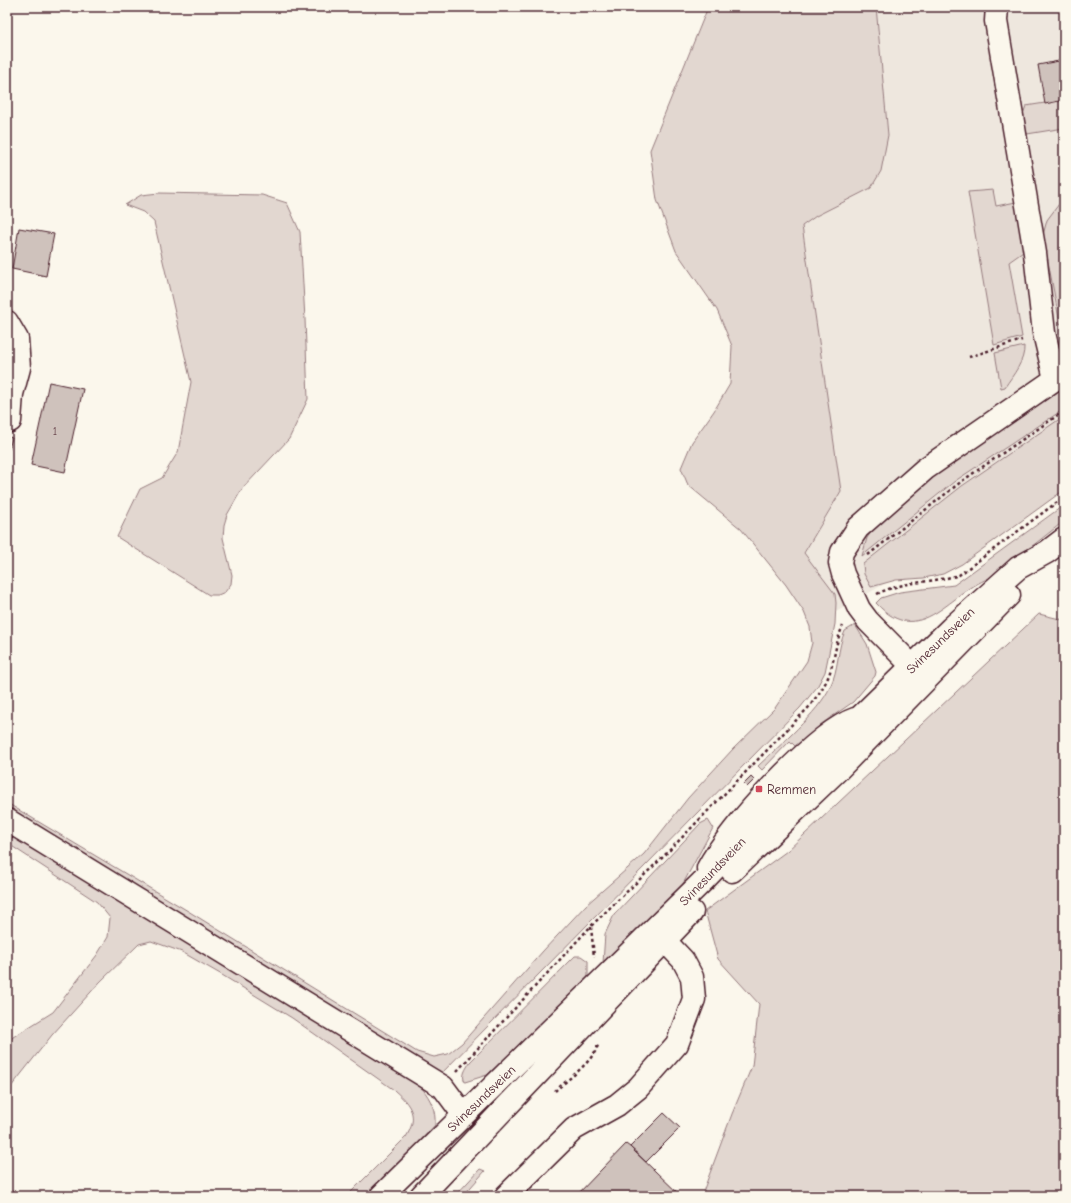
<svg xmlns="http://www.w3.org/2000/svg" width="1071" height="1203" font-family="'Comic Neue',sans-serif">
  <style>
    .built { fill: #eee7de }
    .green { fill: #e2d7d0; stroke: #967b7e }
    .building { fill: #cfc2bc; stroke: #4a1f2b }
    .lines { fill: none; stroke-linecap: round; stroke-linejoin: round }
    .minor-casing { stroke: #4a1f2b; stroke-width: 25 }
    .highway-casing { stroke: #4a1f2b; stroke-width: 25 }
    .path { stroke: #4a1f2b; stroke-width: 2.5; stroke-dasharray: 3 3; stroke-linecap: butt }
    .minor { stroke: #fbf7ec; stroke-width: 22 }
    .highway { stroke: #fbf7ec; stroke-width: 22 }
    .poi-dot { fill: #d1495b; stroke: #fbf7ec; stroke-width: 1.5 }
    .labels { text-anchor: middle; stroke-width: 3.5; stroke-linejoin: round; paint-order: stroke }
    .number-label { font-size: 11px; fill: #6b484f }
    .street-label { font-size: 13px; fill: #4a1f2b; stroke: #fbf7ec }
    .poi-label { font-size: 13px; fill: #4a1f2b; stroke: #fbf7ec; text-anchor: start }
  </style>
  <rect width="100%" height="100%" fill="#fbf7ec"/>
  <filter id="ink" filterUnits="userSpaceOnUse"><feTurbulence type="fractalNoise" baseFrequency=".025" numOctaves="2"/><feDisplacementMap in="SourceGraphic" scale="8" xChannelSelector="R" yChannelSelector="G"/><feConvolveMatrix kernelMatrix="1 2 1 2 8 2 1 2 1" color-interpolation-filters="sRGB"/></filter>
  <g filter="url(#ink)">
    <path class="built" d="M876 7H1064V480L810 627 804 612 786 585 841 491 802 226 816 216 871 188 888 135Z"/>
    <path class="green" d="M708 7H876L888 135 881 171 871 188 816 216 802 226 841 491 804 553 835 594 836 603 835 624 825 672 817 687 800 708 438 1077 7 813V803L188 911 417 1052 434 1057 448 1054 462 1043 543 951 586 905 644 854 688 798 733 749 775 708 807 661 812 643 810 627 804 612 786 585 741 529 688 485 681 468 692 442 714 411 730 384 732 346 717 310 676 251 657 200 650 150Z
      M1064 100V128L1027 134 1022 117 1026 106Z
      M993 190 996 206 1016 202 1026 250 1009 262 1022 337 994 345 968 192Z
      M159 193 262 195 287 203 300 232 305 319 308 399 289 439 242 489 227 515 224 525 223 538 232 575 231 584 225 592 218 595H209L117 537 140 489 162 478 178 452 191 382 154 222 143 212 125 205 141 195Z
      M1059 204H1063L1064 208V322L1060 324 1043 235 1047 220Z
      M1024 346C1025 361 1013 375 1005 387L1001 388 995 353Z
      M1064 388V409L955 481 862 556 867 538 873 529 894 509 952 462Z
      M1064 416V490L962 564 943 574 924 578 896 580 871 587 864 574 863 564 962 486Z
      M1064 505V521L993 577C951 589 921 652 876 603L881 598 900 592 954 585Z
      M1039 614 1064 620V1196H704V1189L732 1114 752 1066 759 1004 718 959 705 911 787 851Z
      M855 625 867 644 876 672 875 676 853 702 820 725 798 749 790 741 762 770 758 766C778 747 819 712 830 687 839 669 837 649 845 631Z
      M708 820 713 828 677 895 603 963 605 934 614 915 700 824Z
      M7 829 422 1088C431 1100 436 1110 435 1125L368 1196H347L406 1137C419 1116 411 1105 394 1090L292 1018 222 975 182 952 151 941 139 944 100 982 52 1035 7 1092V1044L13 1037 53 1012 97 955 108 937 110 918 97 902 7 843Z
      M575 956H581L588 961V979L487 1075 465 1082C461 1075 466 1069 470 1062Z
      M480 1169 485 1171 463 1196H455Z"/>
    <path class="building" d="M1064 60V100L1045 104 1038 65Z
      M19 228 54 234 46 276 12 269Z
      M49 382 83 389 65 472 31 465Z
      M7 436 12 438 7 456Z
      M751 777 754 780 747 787 744 784Z
      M664 1113 680 1128 646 1162 630 1147Z
      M626 1144 630 1147 681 1196H576Z"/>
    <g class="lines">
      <defs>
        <path id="minor" d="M997 7 996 21 1035 253 1044 333 1055 379
          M7 322 17 339 19 368 12 394 10 421
          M925 679 868 621 859 609 843 574 840 563 842 552 858 528 925 469 1064 373
          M7 820 443 1087 463 1114
          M708 868C728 829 815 733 855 719
          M506 1196 574 1129 617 1105 638 1088 677 1044 694 999 692 977 683 960 665 941"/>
        <path id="highway" d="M732 871 838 770 1009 595
          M381 1196 704 880 860 717 951 628 1018 568 1047 552 1064 539
          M421 1196 692 912"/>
      </defs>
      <use href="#minor" class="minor-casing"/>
      <use href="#highway" class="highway-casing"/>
      <path class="path" d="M969 357 1022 340
        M868 555 962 481 1064 411
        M877 594C902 581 932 583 959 575L1064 497
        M591 927 594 957
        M457 1071 591 926 662 858 809 707C817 696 826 685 830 672 835 657 836 640 843 626
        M555 1091C569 1078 592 1063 598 1045"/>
      <use href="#minor" class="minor"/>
      <use href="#highway" class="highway"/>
    </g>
  </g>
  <rect class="poi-dot" x="755" y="785" width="8" height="8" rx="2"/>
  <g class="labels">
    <g class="number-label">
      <text x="55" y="435">1</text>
    </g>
    <g class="street-label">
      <text transform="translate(940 640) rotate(-44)" y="5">Svinesundsveien</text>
      <text transform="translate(712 871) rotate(-46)" y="5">Svinesundsveien</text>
      <text transform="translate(481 1098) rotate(-44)" y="5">Svinesundsveien</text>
    </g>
    <g class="poi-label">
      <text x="767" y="794">Remmen</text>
    </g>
  </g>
  <rect width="1071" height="1203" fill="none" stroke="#fbf7ec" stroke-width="24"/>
  <rect x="12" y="12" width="1047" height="1179" fill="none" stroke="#4a1f2b" stroke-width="1.5" filter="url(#ink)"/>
</svg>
